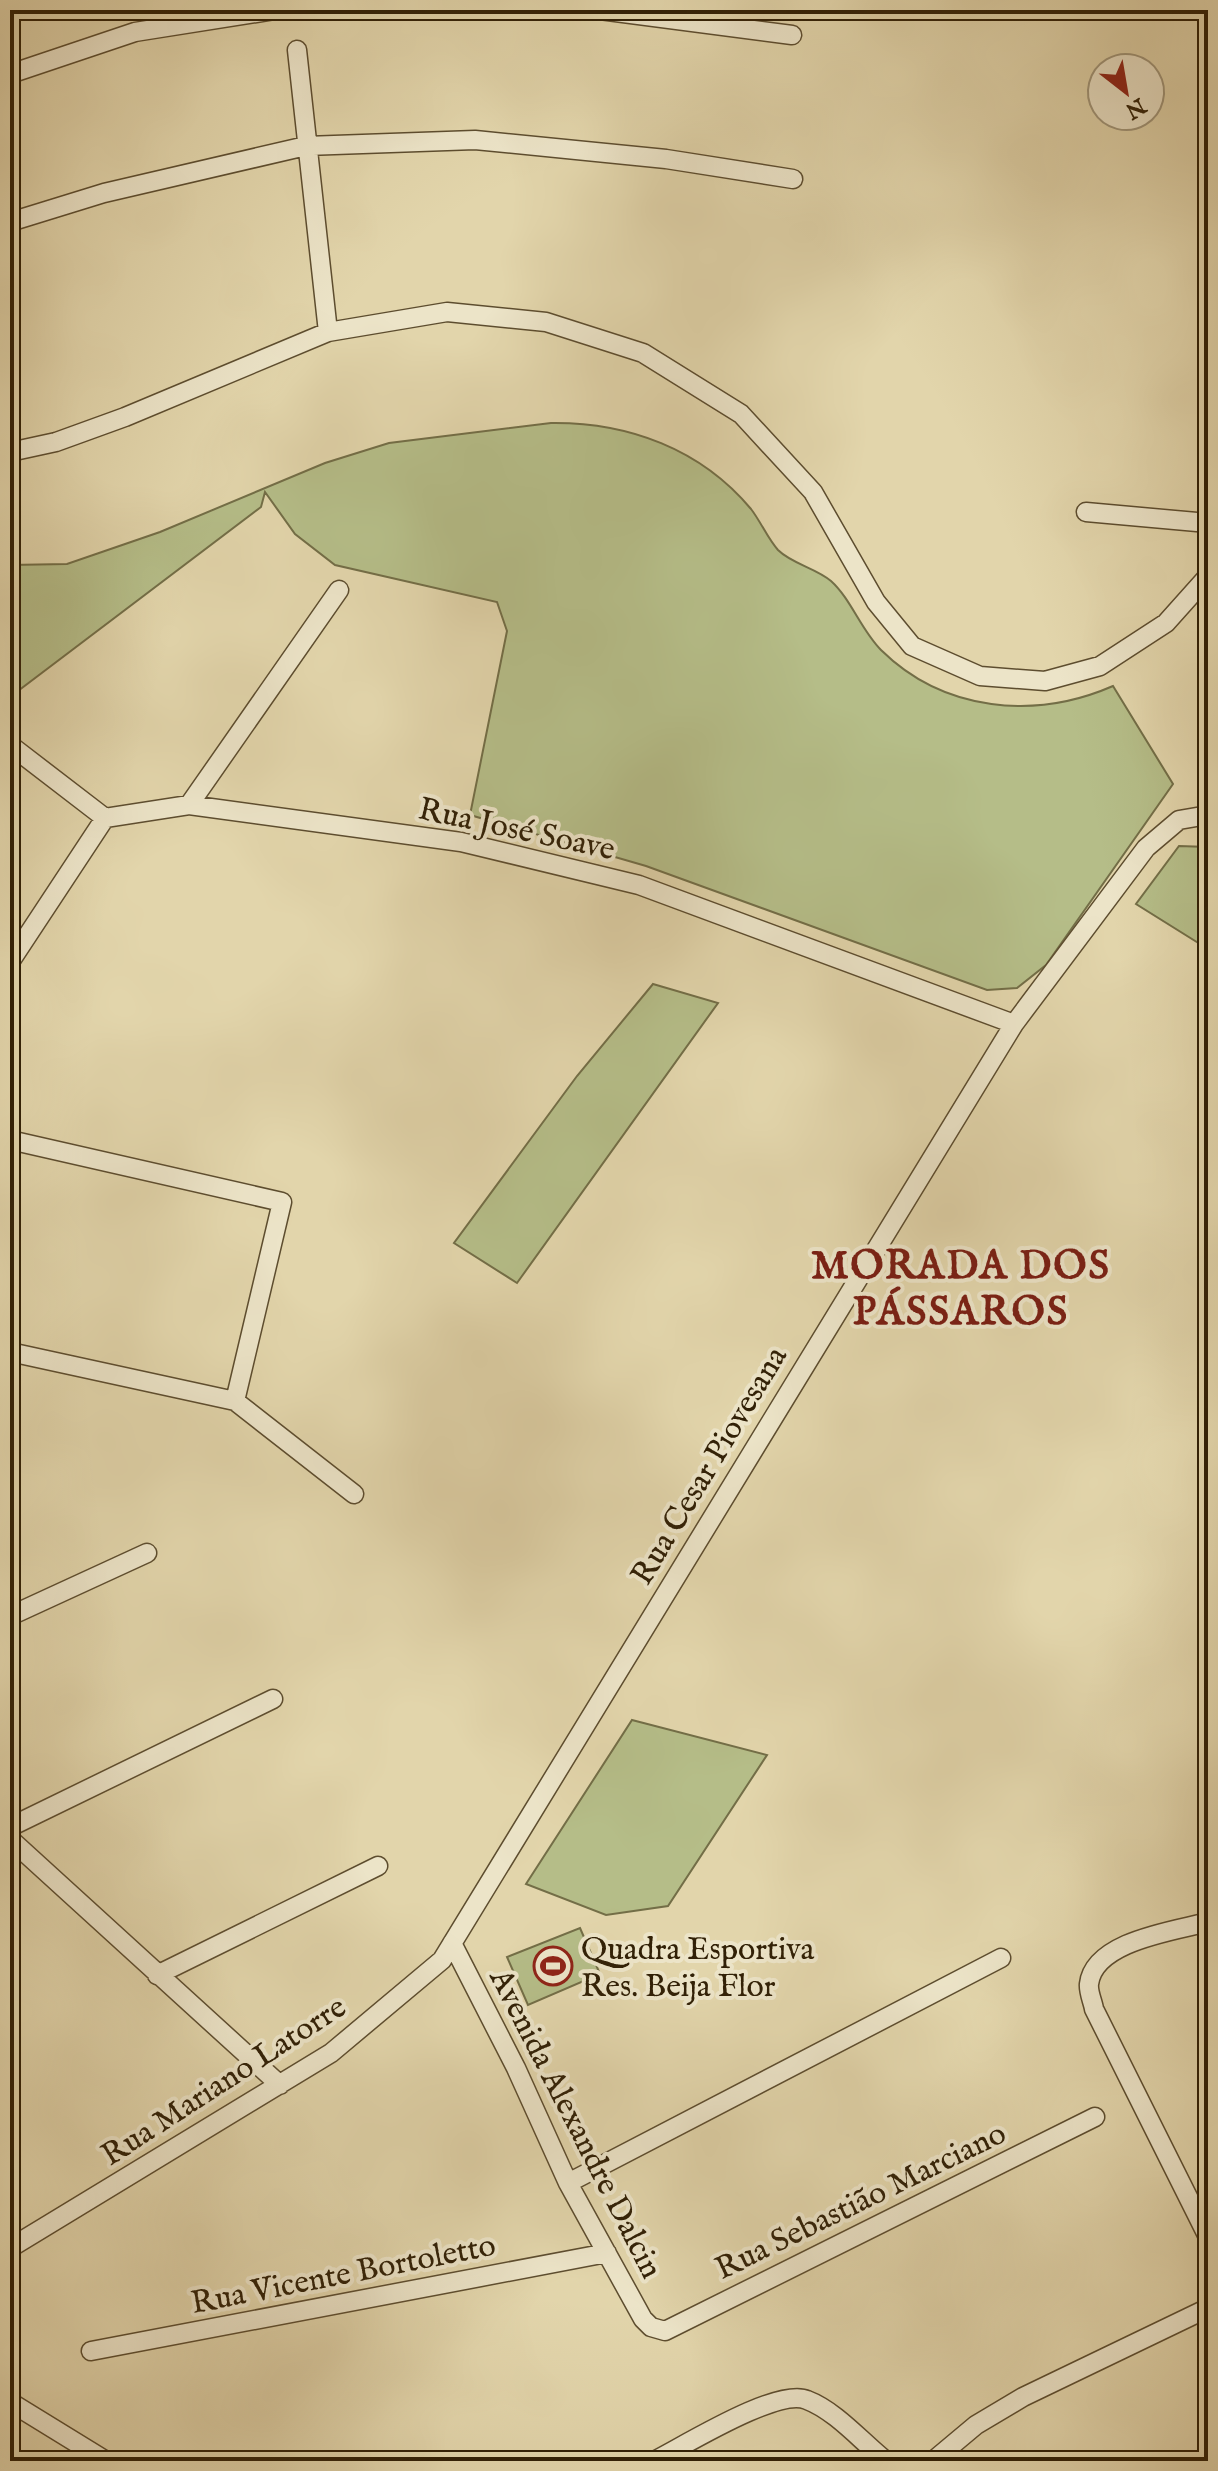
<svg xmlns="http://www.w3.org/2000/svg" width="1218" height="2471" font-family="'IM FELL English',serif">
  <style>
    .green { fill: #b5bd88; stroke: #736e47; stroke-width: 2 }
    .building { fill: #d6a587; stroke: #312006; stroke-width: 2; filter: url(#shadow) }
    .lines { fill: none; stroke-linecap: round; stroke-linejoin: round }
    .minor-casing { stroke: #5d4d2f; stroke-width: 21 }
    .minor { stroke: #ece4c8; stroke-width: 18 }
    .labels { text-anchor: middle; stroke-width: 8; stroke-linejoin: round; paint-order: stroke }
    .street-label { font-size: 32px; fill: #312006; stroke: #ece4c8 }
    .poi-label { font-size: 32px; fill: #312006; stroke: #ece4c8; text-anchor: start }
    .district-label { font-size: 40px; font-weight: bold; letter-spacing: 2px; fill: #7a1f14; stroke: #ece4c8 }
  </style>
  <defs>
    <filter id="shadow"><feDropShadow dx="5.5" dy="-5.5" stdDeviation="0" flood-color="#0004"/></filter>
  </defs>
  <rect width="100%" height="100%" fill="#e2d5ab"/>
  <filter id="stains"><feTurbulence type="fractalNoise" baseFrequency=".0025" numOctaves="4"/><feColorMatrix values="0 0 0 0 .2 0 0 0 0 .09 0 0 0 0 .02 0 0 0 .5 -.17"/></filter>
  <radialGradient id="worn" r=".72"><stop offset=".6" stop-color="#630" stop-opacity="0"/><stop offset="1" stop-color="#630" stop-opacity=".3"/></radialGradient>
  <path class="green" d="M551 423C628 422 701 449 751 509 761 522 768 539 778 550 792 564 816 568 831 581 851 599 861 630 881 650 944 712 1035 720 1113 686L1173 784 1046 965 1017 988 987 990 646 866 470 815 507 631 497 602 335 565 295 534 265 492 261 507 10 697V565L67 564 160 532 325 463 389 443Z
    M1179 846 1208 847V949L1136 904Z
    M653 984 718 1003 517 1283 454 1243 577 1076Z
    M632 1720 767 1755 668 1906 606 1915 526 1884Z
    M580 1928 600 1974 528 2005 507 1957Z"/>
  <path class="building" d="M1208 2114V2131L1200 2118Z"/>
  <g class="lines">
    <defs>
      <path id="minor" d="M600 10 792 35
        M297 50 328 332
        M10 74 135 32 275 10
        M10 222 104 193 306 146 475 140 666 159 793 179
        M10 452 56 442 125 417 328 332 447 312 546 322 643 353 741 414 813 492 876 602 912 646 980 676 1045 681 1100 666 1166 623 1208 576
        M1086 512 1208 523
        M10 745 105 818 189 805 461 842 639 885 1014 1024
        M189 805 339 590
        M10 962 105 818
        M10 1140 282 1202 235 1401
        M10 1352 235 1401 354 1494
        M10 1616 147 1553
        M10 1827 273 1699
        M10 1839 280 2085
        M1208 1922C1174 1931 1094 1941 1089 1984 1088 1992 1093 2002 1094 2009L1208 2237
        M452 1943 516 2068 568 2183 643 2319 651 2327 665 2331 1095 2117
        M157 1975 378 1866
        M568 2183 1001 1958
        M10 2248 331 2053 442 1960 1014 1024 1146 848 1179 820 1208 815
        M91 2351 607 2253
        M10 2402 106 2461
        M654 2461C684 2446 778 2387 807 2400 836 2411 862 2442 886 2461
        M933 2461 976 2425 1023 2397 1208 2308"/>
    </defs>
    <use href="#minor" class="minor-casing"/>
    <use href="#minor" class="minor"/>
  </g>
  <defs>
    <symbol id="stadium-ring" viewBox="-11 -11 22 22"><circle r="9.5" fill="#ece4c8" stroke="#8f2418" stroke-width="1.5"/><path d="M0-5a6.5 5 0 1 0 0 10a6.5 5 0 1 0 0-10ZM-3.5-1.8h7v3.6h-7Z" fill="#8f2418"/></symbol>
  </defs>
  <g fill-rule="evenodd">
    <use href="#stadium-ring" x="531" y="1944" width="44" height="44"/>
  </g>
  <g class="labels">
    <g class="street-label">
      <text transform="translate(517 828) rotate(12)" y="11">Rua José Soave</text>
      <text transform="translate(708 1465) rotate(-59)" y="11">Rua Cesar Piovesana</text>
      <text transform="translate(223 2080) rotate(-33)" y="11">Rua Mariano Latorre</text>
      <text transform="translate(577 2123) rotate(63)" y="11">Avenida Alexandre Dalcin</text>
      <text transform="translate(860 2200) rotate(-26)" y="11">Rua Sebastião Marciano</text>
      <text transform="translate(343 2273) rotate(-11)" y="11">Rua Vicente Bortoletto</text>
    </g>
    <g class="poi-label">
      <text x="581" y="1959">Quadra Esportiva<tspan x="581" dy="37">Res. Beija Flor</tspan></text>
    </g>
    <g class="district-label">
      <text x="961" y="1278">MORADA DOS<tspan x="961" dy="46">PÁSSAROS</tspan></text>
    </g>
  </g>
  <rect width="1218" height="2471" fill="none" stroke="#e2d5ab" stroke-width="40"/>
  <rect x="12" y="12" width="1194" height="2447" fill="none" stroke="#312006" stroke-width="4"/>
  <rect x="20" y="20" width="1178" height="2431" fill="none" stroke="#312006" stroke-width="2"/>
  <g transform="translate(1126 92) rotate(149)"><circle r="38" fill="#ece4c8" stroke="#a1967a" stroke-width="2"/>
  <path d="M0-6L14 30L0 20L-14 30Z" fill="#8f2418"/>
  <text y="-12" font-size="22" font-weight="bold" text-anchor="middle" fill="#312006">N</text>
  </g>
  <rect width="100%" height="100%" filter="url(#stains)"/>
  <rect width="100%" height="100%" fill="url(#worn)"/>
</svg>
